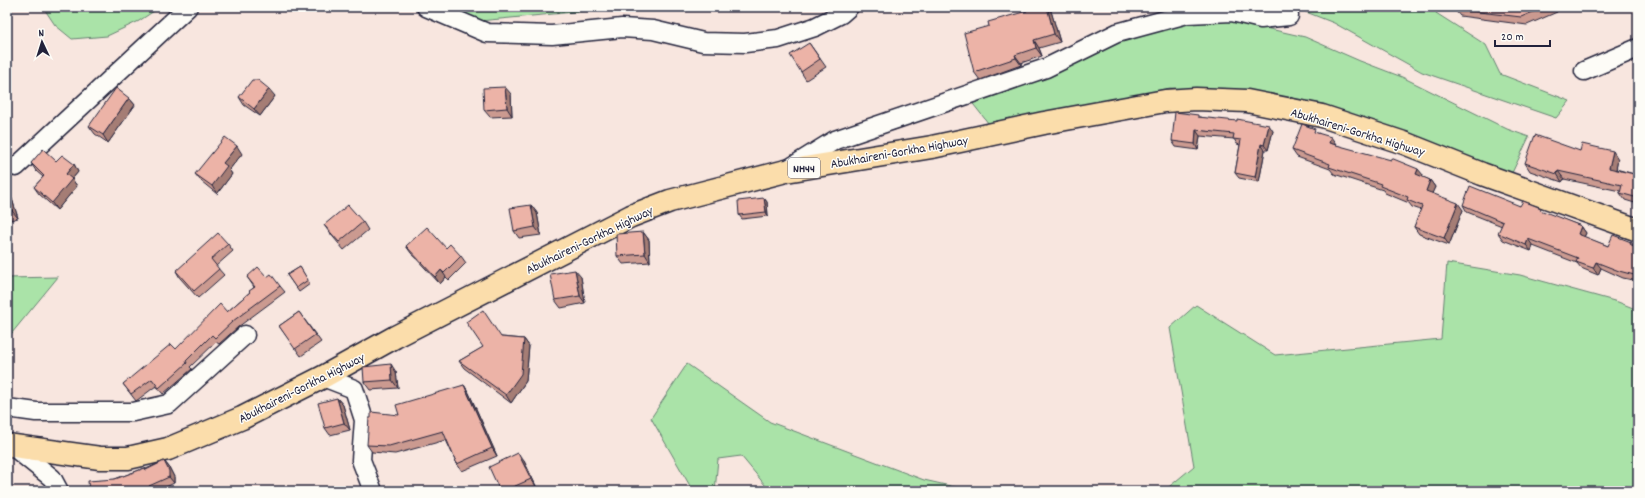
<svg xmlns="http://www.w3.org/2000/svg" width="1645" height="498" font-family="Dekko,sans-serif">
  <style>
    .green { fill: #aae3a8; stroke: #668272 }
    .lines { fill: none; stroke-linecap: round; stroke-linejoin: round }
    .minor-casing { stroke: #22223b; stroke-width: 21 }
    .primary-casing { stroke: #22223b; stroke-width: 25 }
    .minor { stroke: #fdfcf7; stroke-width: 18 }
    .primary { stroke: #fbddab; stroke-width: 22 }
    .wall { fill: #cb9a90; stroke: #22223b }
    .shaded-wall { fill: #a57d75; stroke: #22223b }
    .building { fill: #ecb3a7; stroke: #22223b }
    .labels { text-anchor: middle; stroke-width: 3; stroke-linejoin: round; paint-order: stroke }
    .shield { fill: #fdfcf7; stroke: #646373; stroke-width: 1 }
    .shield-label { font-size: 12px; font-weight: bold; fill: #22223b }
    .street-label { font-size: 13px; fill: #22223b; stroke: #fdfcf7 }
  </style>
  <rect width="100%" height="100%" fill="#f8e6df"/>
  <filter id="ink" filterUnits="userSpaceOnUse"><feTurbulence type="fractalNoise" baseFrequency=".025" numOctaves="2"/><feDisplacementMap in="SourceGraphic" scale="8" xChannelSelector="R" yChannelSelector="G"/><feConvolveMatrix kernelMatrix="1 2 1 2 8 2 1 2 1" color-interpolation-filters="sRGB"/></filter>
  <g filter="url(#ink)">
    <path class="green" d="M43 7H160L139 21 107 36 72 39 55 25Z
      M439 7H609L606 9 479 21Z
      M1300 7H1441L1436 13 1486 45 1500 74 1570 101 1556 118 1422 72 1334 23 1301 10Z
      M1193 20H1230L1305 37 1360 61 1402 77 1507 129 1529 137 1511 175 1412 135 1323 104 1241 92 1170 88 1065 111 996 133 970 100 1054 75 1118 39Z
      M1447 263 1520 275 1618 302 1638 310V491H1164L1194 466 1170 328 1196 305 1275 355 1441 339Z
      M58 277 7 339V278Z
      M687 364 770 422 924 480 972 491H770L741 456 718 459 715 491H693L651 418Z"/>
    <g class="lines">
      <defs>
        <path id="minor" d="M426 7 487 33 552 35 622 28 653 30 703 42 745 43 778 39 815 27 841 14 849 7
          M1584 71 1638 48
          M16 167 188 7
          M790 168 835 140 1046 68 1117 33 1187 14 1232 12 1261 19 1289 16 1285 7
          M323 377 354 389 364 420 361 460 373 491
          M7 408 36 412H133L169 404 245 335
          M11 445 52 478 59 491"/>
        <path id="primary" d="M7 445 100 458H128L168 449 242 418 323 377 395 337 631 216 670 201 786 171 932 147 1044 123 1165 101 1196 99 1247 101 1322 116 1404 143 1482 174 1638 230"/>
      </defs>
      <use href="#minor" class="minor-casing"/>
      <use href="#primary" class="primary-casing"/>
      <use href="#minor" class="minor"/>
      <use href="#primary" class="primary"/>
    </g>
    <path class="wall" d="M674 7H713V9L677 10Z
      M1032 7H1048L1051 11 1060 42 1039 48 1042 56 1021 63V65L980 80 974 72 989 26 1027 11Z
      M1455 7H1562L1556 10 1557 12 1527 25 1460 16 1454 9Z
      M809 43 826 67 806 80 801 72Z
      M511 94 512 116 490 117 484 110Z
      M275 96 260 116 244 105 239 97Z
      M129 98 135 105 108 143 95 134 89 126Z
      M1199 117 1273 131 1268 150H1265L1259 182 1239 178 1235 173 1240 145 1237 144 1234 139 1200 136 1198 150 1176 147 1172 141Z
      M1318 133 1336 144V145L1423 175 1422 177 1430 180 1435 187 1432 193 1463 210 1449 245 1419 234 1414 227 1421 210 1412 207 1409 203 1385 193 1383 190 1334 174 1330 169 1297 157 1292 150Z
      M1580 151 1618 159 1616 169 1638 175V204L1625 200 1620 193V191L1564 179 1562 182 1530 171 1525 163Z
      M242 154 229 170 232 174 217 194 201 181 195 174Z
      M56 161 74 164 78 172 72 179 77 186 57 210 39 194 34 187 43 177 36 171 31 163Z
      M7 192 12 199 18 218 7 221 9 229 7 230Z
      M764 198 767 202 768 216 742 219 739 215Z
      M531 205 537 213 541 235 519 238 514 231Z
      M1463 205 1520 206 1543 212 1581 226 1586 233 1584 237 1608 246 1631 242 1634 246 1638 249V281L1623 278 1601 268 1598 275 1581 268 1577 263 1533 246 1531 251 1503 240 1498 233 1502 226 1467 212Z
      M363 222 368 230 344 250 329 232 324 225Z
      M643 232 649 240 650 262 623 264 617 256Z
      M228 244 233 251 216 266 224 275 198 298 180 278 176 271Z
      M406 246 446 248 461 256 466 263 449 280 446 277 440 284 411 253Z
      M300 267 310 284 299 292 287 275Z
      M247 277H267L280 286 285 292 238 327 219 344 216 342 190 367 192 369 163 394 156 386 136 401 123 384 176 349 227 312 250 292 254 287Z
      M581 277 585 303 561 308 555 300Z
      M299 312 321 342 301 356 279 326Z
      M501 337 524 339 529 346 526 381 511 403 464 368 459 361Z
      M396 372 398 388 370 390 364 382Z
      M464 385 469 393 497 456 462 471 457 464 446 440 395 454 372 452 367 445 399 415Z
      M337 398 343 405 350 430 330 435 325 428Z
      M164 461 169 467 174 477V483L158 491H89L115 479 145 468 146 469Z
      M524 461 536 486 526 491H500Z"/>
    <path class="shaded-wall" d="M1047 7H1048L1051 11 1060 42 1054 34Z
      M1034 40 1039 48 1042 56 1036 48Z
      M1015 55 1021 63V65L1016 58Z
      M505 87 511 94 512 116 507 108Z
      M269 89 275 96 260 116 254 109Z
      M129 98 135 105 108 143 103 135Z
      M1269 125 1273 131 1268 150 1264 145Z
      M1196 130 1200 136 1198 150 1195 144Z
      M1331 137 1336 144 1334 150 1329 143Z
      M1261 144 1265 150 1259 182 1255 177Z
      M237 146 242 154 229 170 232 174 217 194 212 186 223 163Z
      M1613 151 1618 159 1615 175 1609 168Z
      M74 164 78 172 72 179 77 186 57 210 52 203 66 174Z
      M1418 169 1423 175 1420 181 1416 174Z
      M1558 171 1564 179 1562 182 1557 174Z
      M1430 180 1435 187 1430 198 1426 191Z
      M7 192 12 199 18 218 12 211Z
      M764 198 767 202 768 216 766 212Z
      M1458 203 1463 210 1449 245 1444 238Z
      M531 205 537 213 541 235 535 227Z
      M1581 226 1586 233 1582 241 1578 234Z
      M643 232 649 240 650 262 645 254Z
      M1528 239 1533 246 1531 251 1526 245Z
      M1596 262 1601 268 1598 275 1593 268Z
      M441 270 446 277 440 284 435 277Z
      M575 270 581 277 585 303 580 296Z
      M524 339 529 346 526 381 511 403 506 395Z
      M391 364 396 372 398 388 392 380Z
      M464 385 469 393 497 456 492 448Z
      M337 398 343 405 350 430 344 423Z
      M518 453 524 461 536 486 531 479Z
      M164 461 169 467 174 477V483L169 477Z"/>
    <path class="building" d="M1032 7H1047L1054 34 1034 40 1036 48 1015 55 1016 58 974 72 964 33 989 26 988 22 1027 11 1026 9Z
      M1455 7H1545L1521 17 1454 9Z
      M809 43 820 59 801 72 790 55Z
      M252 80H258L269 89 254 109 239 97Z
      M505 87 507 108 484 110 483 88Z
      M116 88 129 98 103 135 89 126Z
      M1175 112 1198 115V117L1237 121V119L1269 125 1264 145 1261 144 1255 177 1235 173 1241 140 1233 139 1234 134 1196 130 1195 144 1172 141Z
      M1302 124 1315 129 1314 132 1331 137 1329 143 1391 160V158L1418 169 1416 174 1430 180 1426 191 1458 203 1444 238 1414 227 1422 206 1407 200 1408 197 1380 186 1381 184 1329 167 1330 164 1292 150Z
      M1535 135 1580 151 1582 144 1613 151 1609 168 1638 175V198L1620 193 1622 185 1558 171 1557 174 1525 163Z
      M225 137 237 146 223 163 227 166 212 186 195 174Z
      M43 149 56 161 62 155 74 164 66 174 72 179 52 203 34 187 44 176 31 163Z
      M1470 186 1520 206 1523 201 1541 208 1540 210 1581 226 1578 234 1608 246 1613 235 1631 242 1630 244 1638 249V276L1619 271 1596 262 1593 268 1576 262 1578 258 1528 239 1526 245 1498 233 1503 222 1463 205Z
      M7 193 12 211 7 212Z
      M764 198 766 212 739 215 738 201Z
      M348 205 363 222 339 242 324 225Z
      M531 205 535 227 514 231 510 208Z
      M427 227 446 248 450 244 461 256 444 273 441 270 435 277 406 246Z
      M643 232 645 254 617 256 616 234Z
      M218 233 228 244 211 259 219 269 194 291 176 271Z
      M258 267 267 277 271 274 280 286 233 321 215 338 212 335 186 361 187 363 159 388 152 379 131 394 123 384 171 344 176 349 220 304 227 312 250 292 249 291 255 287 247 277Z
      M300 267 308 280 296 288 287 275Z
      M575 270 580 296 555 300 550 274Z
      M483 310 501 337 524 339 521 374 506 395 459 361 483 347 466 322Z
      M299 312 315 335 295 349 279 326Z
      M391 364 392 380 364 382 363 367Z
      M464 385 492 448 457 464 443 431 389 446 367 445 369 418H371V412L399 415 396 405Z
      M337 398 344 423 325 428 318 403Z
      M518 453 531 479 504 491H500L489 467Z
      M164 461 169 471V477L149 486 152 491H89L88 481 115 479 145 468 146 470Z"/>
  </g>
  <g class="labels">
    <rect class="shield" x="788" y="158" width="32" height="20" rx="3"/>
    <g class="shield-label">
      <text x="804" y="172">NH44</text>
    </g>
    <g class="street-label">
      <text transform="translate(1358 131) rotate(17)" y="5">Abukhaireni-Gorkha Highway</text>
      <text transform="translate(899 151) rotate(-10)" y="5">Abukhaireni-Gorkha Highway</text>
      <text transform="translate(589 239) rotate(-26)" y="5">Abukhaireni-Gorkha Highway</text>
      <text transform="translate(301 387) rotate(-27)" y="5">Abukhaireni-Gorkha Highway</text>
    </g>
  </g>
  <rect width="1645" height="498" fill="none" stroke="#fdfcf7" stroke-width="24"/>
  <rect x="12" y="12" width="1621" height="474" fill="none" stroke="#22223b" stroke-width="1.5" filter="url(#ink)"/>
  <g transform="translate(42 42) rotate(356)" stroke="#fdfcf7" stroke-width="3" paint-order="stroke">
  <path d="M0-3L7 15L0 10L-7 15Z" fill="#22223b"/>
  <text y="-6" font-size="11" font-weight="bold" text-anchor="middle" fill="#22223b">N</text>
  </g>
  <path d="M1495 40v6h55v-6" fill="none" stroke="#22223b" stroke-width="2"/>
  <text x="1501" y="40" font-size="12" fill="#22223b" stroke="#fdfcf7" stroke-width="3" paint-order="stroke">20 m</text>
</svg>
